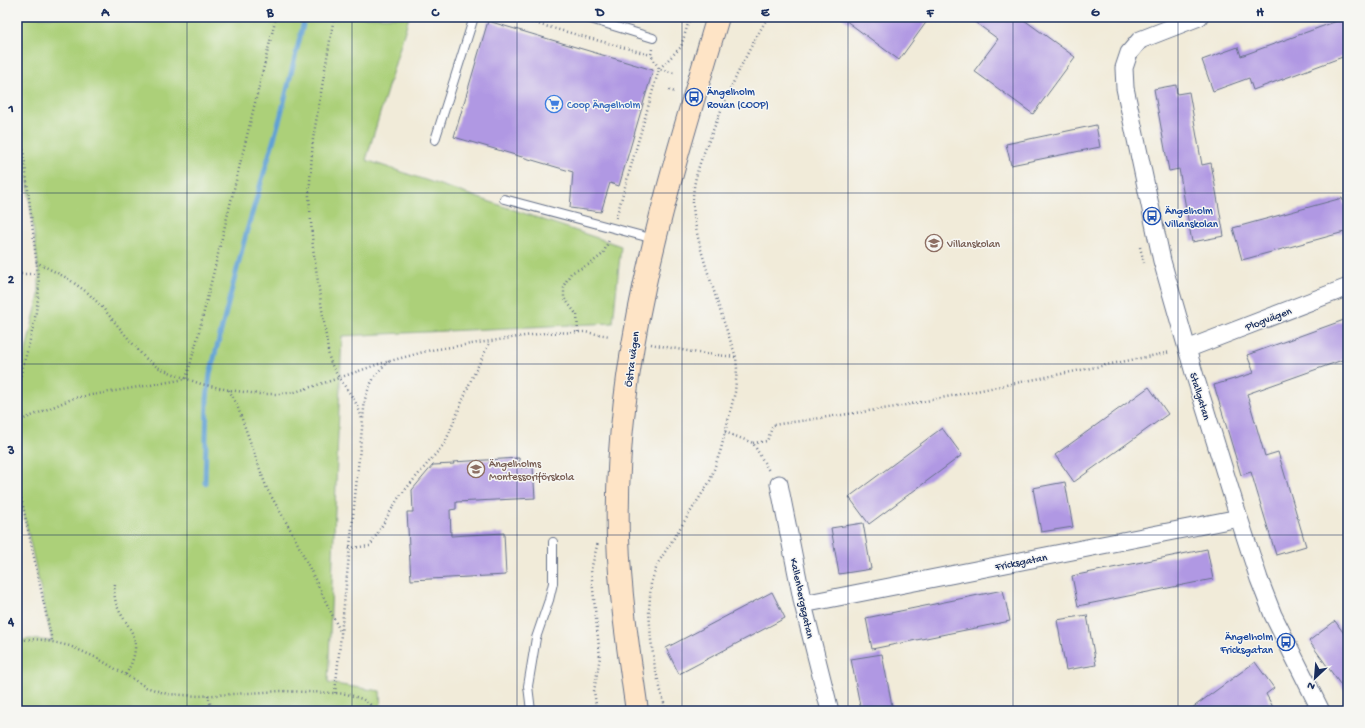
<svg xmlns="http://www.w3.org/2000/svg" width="1365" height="728" font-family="'Gochi Hand',sans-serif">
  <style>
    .green { fill: #acd079; stroke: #64806c }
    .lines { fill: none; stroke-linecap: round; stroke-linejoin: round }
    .stream { stroke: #61a1d4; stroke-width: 5 }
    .building { fill: #b098e3 }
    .lane-casing { stroke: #667189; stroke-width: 10 }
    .street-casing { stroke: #667189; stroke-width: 19 }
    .secondary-casing { stroke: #667189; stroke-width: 24 }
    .path { stroke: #667189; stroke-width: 2.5; stroke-dasharray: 1 3; stroke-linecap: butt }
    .lane { stroke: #fff; stroke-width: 8 }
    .street { stroke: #fff; stroke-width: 17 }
    .secondary { stroke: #fee4c6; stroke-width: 22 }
    .grid { fill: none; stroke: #1b2f5e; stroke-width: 1; stroke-opacity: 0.55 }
    .labels { text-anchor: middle; stroke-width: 3; stroke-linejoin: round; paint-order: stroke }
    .transit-label { font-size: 11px; fill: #164399; stroke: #f6f6f2; text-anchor: start }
    .shop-label { font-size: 11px; fill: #366cbe; stroke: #f6f6f2; text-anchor: start }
    .education-label { font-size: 11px; fill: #785e54; stroke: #f6f6f2; text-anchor: start }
    .street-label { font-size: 11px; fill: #1b2f5e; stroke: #f6f6f2 }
    .neatline { fill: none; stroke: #1b2f5e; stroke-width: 1.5 }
    .grid-label { font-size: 13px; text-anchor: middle; font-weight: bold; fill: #1b2f5e }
  </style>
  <rect width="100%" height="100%" fill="#f6f6f2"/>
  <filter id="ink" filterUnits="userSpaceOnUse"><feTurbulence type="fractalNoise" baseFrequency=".025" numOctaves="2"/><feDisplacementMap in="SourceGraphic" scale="8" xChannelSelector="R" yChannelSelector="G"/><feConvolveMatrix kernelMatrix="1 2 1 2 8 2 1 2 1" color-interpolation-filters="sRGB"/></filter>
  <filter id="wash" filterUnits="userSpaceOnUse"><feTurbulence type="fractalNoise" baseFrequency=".012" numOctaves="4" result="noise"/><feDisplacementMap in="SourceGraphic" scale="16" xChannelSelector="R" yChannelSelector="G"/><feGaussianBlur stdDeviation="0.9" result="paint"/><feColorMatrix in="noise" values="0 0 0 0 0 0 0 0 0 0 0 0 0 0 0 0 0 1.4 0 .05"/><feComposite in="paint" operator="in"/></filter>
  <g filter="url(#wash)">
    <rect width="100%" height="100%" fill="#f1ebd9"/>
    <path class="green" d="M17 17H409L366 160 621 246 613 323 342 336 328 683 380 691 381 711H17V641L31 639 52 641 17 483V388L39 295V274L22 139 17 113Z"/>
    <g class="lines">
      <path class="stream" d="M205 483 207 399 210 374 246 234 280 118 305 17"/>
    </g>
    <g id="blocks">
      <path class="building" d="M841 17H930L899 60Z
        M968 17H1020L1075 57 1033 114 974 71 998 39Z
        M1348 17V55L1253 90 1249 78 1213 91 1202 60 1238 47 1241 56Z
        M488 21 653 70 619 186 610 183 601 212 570 208 573 172 454 137Z
        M1176 85 1177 94 1189 92 1202 165 1211 163 1224 236 1192 242 1179 169 1169 171 1154 89Z
        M1096 125 1100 147 1011 165 1006 144Z
        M1342 198 1345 205 1348 204V231L1242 260 1233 228Z
        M1344 320 1348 333V358L1247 394 1265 456 1278 452 1306 546 1276 555 1251 472 1241 475 1214 385 1254 373 1247 355Z
        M1149 387 1168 414 1074 482 1055 455Z
        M942 428 962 455 869 524 849 497Z
        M519 458 520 468 533 467 535 498 456 502V509L450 510 451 536 504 533 506 575 411 580 407 512H413L412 490 433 465 454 464 453 462Z
        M1065 482 1073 527 1041 532 1033 488Z
        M863 523 871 569 839 574 831 528Z
        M1207 549 1213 579 1078 606 1072 576Z
        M1003 590 1010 621 872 649 866 618Z
        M772 592 785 618 679 674 666 648Z
        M1087 615 1096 665 1066 670 1057 620Z
        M1335 621 1348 639V695L1309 641Z
        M882 654 893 711H861L851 659Z
        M1255 662 1274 688 1266 694 1275 711H1188Z"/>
    </g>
  </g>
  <g filter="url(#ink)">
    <use href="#blocks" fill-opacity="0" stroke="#667189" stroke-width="1"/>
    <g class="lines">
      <defs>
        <path id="lane" d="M584 17 653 38
          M435 140 474 17
          M504 199 654 239
          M531 711 528 686 536 638 549 600 553 583V542"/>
        <path id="street" d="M1199 17 1140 40 1129 53 1124 68 1125 88 1162 261 1194 373 1239 518 1259 579 1273 615 1321 711
          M1187 349 1348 287
          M779 484 803 604 830 711
          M803 604 1239 518"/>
        <path id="secondary" d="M637 711C629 654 620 596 618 538 613 358 667 187 718 17"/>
      </defs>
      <use href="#lane" class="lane-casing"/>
      <use href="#street" class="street-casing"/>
      <use href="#secondary" class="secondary-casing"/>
      <path class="path" d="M334 17 313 139 309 196 313 248 329 357C336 381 356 394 362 419
        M512 17 651 55
        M652 49 651 55 659 69 674 73
        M669 90 675 92
        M17 110 22 139 39 283C38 319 25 356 17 391
        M616 218 659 69 681 47 690 17
        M1140 247 1144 263
        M36 262 67 278 88 293 102 307 144 357 157 367 174 374 201 384 229 390 259 394H280L295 392 330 381 379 364 431 350 545 333 584 332 610 336
        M17 274H38
        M578 332 577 315 564 298V285L571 273 590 264 603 254 609 240
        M651 344 698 353 736 357
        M229 390 237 405 267 489 293 534 341 633
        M17 422 74 398 186 379 197 340 276 17
        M725 432 753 443 769 471
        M753 443 767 441 773 425 896 407 1171 352
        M17 483 21 497 52 641
        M349 548 370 546 399 497 445 443 471 380 490 342
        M115 584C110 615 137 624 135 649 134 659 130 667 125 676
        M17 641 31 639 43 640 70 646 97 658 146 687 167 694 199 696 281 691 335 693 347 694 362 699 369 703 375 711
        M335 693 365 399C370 383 376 371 390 361
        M208 695 212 711
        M597 711 594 691 600 657 591 570 598 542
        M666 711 655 668 651 640 649 611 651 583 658 563 710 481 721 449 735 392 737 369 736 357C728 334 720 311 713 288 704 261 695 234 693 205 692 181 701 159 710 138 727 94 744 57 768 17"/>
      <use href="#lane" class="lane"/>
      <use href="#street" class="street"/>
      <use href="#secondary" class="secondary"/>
    </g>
  </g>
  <path class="grid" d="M187 17V711M352 17V711M517 17V711M682 17V711M848 17V711M1013 17V711M1178 17V711M17 193H1348M17 364H1348M17 535H1348"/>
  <defs>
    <symbol id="bus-ring" viewBox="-11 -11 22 22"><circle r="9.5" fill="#f6f6f2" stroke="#1a4fb4" stroke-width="1.5"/><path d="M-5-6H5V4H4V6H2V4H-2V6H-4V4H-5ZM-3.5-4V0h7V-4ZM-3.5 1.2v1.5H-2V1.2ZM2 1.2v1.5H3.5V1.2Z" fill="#1a4fb4"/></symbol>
    <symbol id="supermarket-ring" viewBox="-11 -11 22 22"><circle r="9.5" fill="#f6f6f2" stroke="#3f7fe0" stroke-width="1.5"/><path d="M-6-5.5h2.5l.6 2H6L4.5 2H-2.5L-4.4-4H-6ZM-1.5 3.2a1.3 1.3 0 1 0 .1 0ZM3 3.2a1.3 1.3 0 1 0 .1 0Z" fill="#3f7fe0"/></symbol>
    <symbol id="school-ring" viewBox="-11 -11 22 22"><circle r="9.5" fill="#f6f6f2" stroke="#8d6e63" stroke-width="1.5"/><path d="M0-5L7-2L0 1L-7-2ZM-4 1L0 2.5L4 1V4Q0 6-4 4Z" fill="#8d6e63"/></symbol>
  </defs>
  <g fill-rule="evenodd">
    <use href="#bus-ring" x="684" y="87" width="20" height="20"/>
    <use href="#supermarket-ring" x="544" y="94" width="20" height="20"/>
    <use href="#bus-ring" x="1142" y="206" width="20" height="20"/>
    <use href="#school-ring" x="924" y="233" width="20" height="20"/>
    <use href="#school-ring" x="466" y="459" width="20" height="20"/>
    <use href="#bus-ring" x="1276" y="632" width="20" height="20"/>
  </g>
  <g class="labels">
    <g class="transit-label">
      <text x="707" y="95">Ängelholm<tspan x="707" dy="13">Rovan (COOP)</tspan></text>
      <text x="1165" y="214">Ängelholm<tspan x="1165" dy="13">Villanskolan</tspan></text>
      <text x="1273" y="640" text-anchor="end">Ängelholm<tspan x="1273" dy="13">Fricksgatan</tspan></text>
    </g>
    <g class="shop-label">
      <text x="567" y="108">Coop Ängelholm</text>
    </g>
    <g class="education-label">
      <text x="947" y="247">Villanskolan</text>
      <text x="489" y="467">Ängelholms<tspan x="489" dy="13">Montessoriförskola</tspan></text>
    </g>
    <g class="street-label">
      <text transform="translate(1268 318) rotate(-21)" y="4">Plogvägen</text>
      <text transform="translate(631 359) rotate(-82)" y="4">Östra vägen</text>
      <text transform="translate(1201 396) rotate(73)" y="4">Stallgatan</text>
      <text transform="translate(1021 561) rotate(-11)" y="4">Fricksgatan</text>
      <text transform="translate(803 598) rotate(78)" y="4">Kallenbergsgatan</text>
    </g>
  </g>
  <rect width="1365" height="728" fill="none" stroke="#f6f6f2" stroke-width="44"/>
  <g transform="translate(1315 678) rotate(206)" stroke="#f6f6f2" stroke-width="3" paint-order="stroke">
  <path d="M0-3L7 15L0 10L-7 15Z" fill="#1b2f5e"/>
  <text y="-6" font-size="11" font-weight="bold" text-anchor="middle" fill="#1b2f5e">N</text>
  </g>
  <rect x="22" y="22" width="1321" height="684" class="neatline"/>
  <g class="grid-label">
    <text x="105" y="16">A</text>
    <text x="270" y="16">B</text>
    <text x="435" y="16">C</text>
    <text x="600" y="16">D</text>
    <text x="765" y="16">E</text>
    <text x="930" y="16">F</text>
    <text x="1095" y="16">G</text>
    <text x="1260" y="16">H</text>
    <text x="11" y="112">1</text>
    <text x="11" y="283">2</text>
    <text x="11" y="454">3</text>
    <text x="11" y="625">4</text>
  </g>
</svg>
